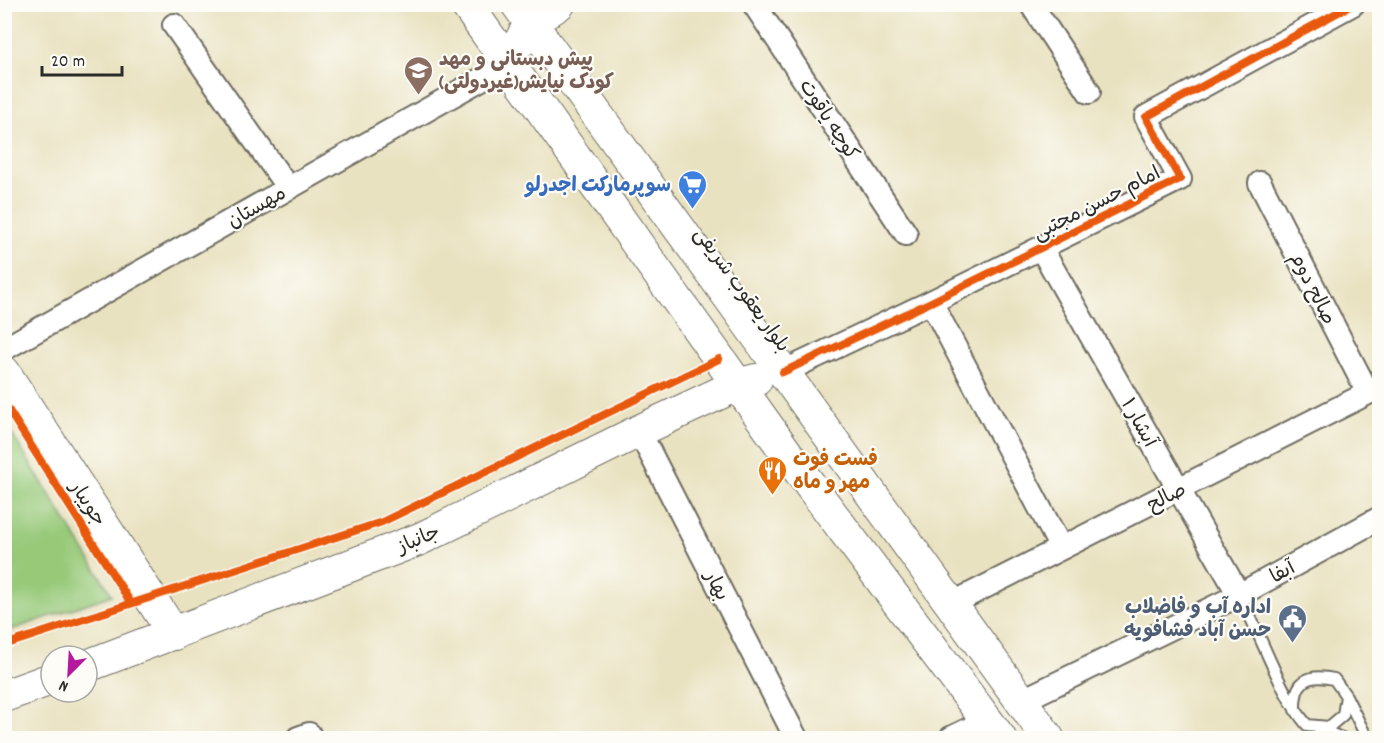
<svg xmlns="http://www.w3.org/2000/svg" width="1384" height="743" font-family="Dekko,'Playpen Sans Arabic',sans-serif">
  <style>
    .green { fill: #97c979; stroke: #617a52; stroke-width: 1.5 }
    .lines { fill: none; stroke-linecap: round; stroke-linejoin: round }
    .lane-casing { stroke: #6e6b60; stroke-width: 14 }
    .street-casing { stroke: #6e6b60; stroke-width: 26 }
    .secondary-casing { stroke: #6e6b60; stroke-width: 34 }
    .lane { stroke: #fff; stroke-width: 10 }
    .street { stroke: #fff; stroke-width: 22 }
    .secondary { stroke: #fff; stroke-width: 32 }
    .cycleway-casing { stroke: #fdfcf7; stroke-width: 11 }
    .cycleway { stroke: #e8590c; stroke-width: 8 }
    .labels { text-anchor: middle; stroke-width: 4.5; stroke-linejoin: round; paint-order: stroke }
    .education-label { font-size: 20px; font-weight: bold; fill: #785e54; stroke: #fdfcf7; text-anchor: start }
    .street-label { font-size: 20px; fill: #2b2b2b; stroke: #fdfcf7 }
    .shop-label { font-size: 20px; font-weight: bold; fill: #366cbe; stroke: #fdfcf7; text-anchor: end }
    .food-label { font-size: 20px; font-weight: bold; fill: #c56008; stroke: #fdfcf7; text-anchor: start }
    .service-label { font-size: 20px; font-weight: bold; fill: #4e5e75; stroke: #fdfcf7; text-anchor: end }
  </style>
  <rect width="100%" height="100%" fill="#fdfcf7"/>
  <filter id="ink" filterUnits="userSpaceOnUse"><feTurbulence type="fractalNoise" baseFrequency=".0167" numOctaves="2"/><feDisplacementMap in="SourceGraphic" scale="12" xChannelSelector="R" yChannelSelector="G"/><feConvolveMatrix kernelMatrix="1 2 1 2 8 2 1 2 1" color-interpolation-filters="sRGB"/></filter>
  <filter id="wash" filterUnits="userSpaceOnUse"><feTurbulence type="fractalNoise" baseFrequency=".008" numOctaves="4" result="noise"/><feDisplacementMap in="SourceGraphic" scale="24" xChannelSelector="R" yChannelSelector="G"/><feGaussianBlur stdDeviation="1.35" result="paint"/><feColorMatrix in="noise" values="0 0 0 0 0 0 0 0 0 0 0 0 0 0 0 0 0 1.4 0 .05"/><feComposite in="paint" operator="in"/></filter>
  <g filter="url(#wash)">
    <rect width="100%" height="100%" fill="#e9e2c1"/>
    <path class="green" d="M5 423 112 595 5 632H4Z"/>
  </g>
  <g filter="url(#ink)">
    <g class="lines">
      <defs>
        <path id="lane" d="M1239 595C1262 635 1278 691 1307 725L1329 727 1343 715 1346 696 1334 679C1307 673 1294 681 1295 710
          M1346 696 1367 738
          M1319 729 1342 738"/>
        <path id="street" d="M754 4 906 234
          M1031 4 1089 92
          M174 25 288 188
          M1260 183 1368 393
          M1041 248 1239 595
          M931 302 1061 548
          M4 349 508 64
          M783 372 931 302 1180 179 1146 117 1353 4
          M639 431 796 738
          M951 604 1380 387
          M1021 701 1239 595 1380 518
          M298 738 309 734
          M951 738 986 721"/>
        <path id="secondary" d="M466 4 798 469 1000 738
          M517 4 1048 738
          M520 42 530 23 559 4
          M4 372 174 634
          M87 666 420 539 639 431 737 385 756 380
          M4 696 51 679"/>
      </defs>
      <use href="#lane" class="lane-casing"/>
      <use href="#street" class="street-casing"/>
      <use href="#secondary" class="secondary-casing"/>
      <use href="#lane" class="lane"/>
      <use href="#street" class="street"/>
      <use href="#secondary" class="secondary"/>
      <defs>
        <path id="cycleway" d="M783 372 931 302 1180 179 1146 117 1353 4
          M4 403 131 603
          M4 645 382 522 719 359"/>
      </defs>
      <use href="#cycleway" class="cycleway-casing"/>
      <use href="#cycleway" class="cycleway"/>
    </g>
  </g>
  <defs>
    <symbol id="school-pin" viewBox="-11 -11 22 30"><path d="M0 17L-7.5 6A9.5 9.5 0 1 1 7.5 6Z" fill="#8d6e63" stroke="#fdfcf7"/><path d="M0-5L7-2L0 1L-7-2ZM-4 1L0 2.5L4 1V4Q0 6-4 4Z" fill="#fff"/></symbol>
    <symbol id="supermarket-pin" viewBox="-11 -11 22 30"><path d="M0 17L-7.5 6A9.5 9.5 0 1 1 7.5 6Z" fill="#3f7fe0" stroke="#fdfcf7"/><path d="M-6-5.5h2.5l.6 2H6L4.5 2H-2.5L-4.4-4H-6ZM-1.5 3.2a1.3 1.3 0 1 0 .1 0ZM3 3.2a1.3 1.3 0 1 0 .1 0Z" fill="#fff"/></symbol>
    <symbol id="restaurant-pin" viewBox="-11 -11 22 30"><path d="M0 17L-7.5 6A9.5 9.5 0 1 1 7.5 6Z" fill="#e8710a" stroke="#fdfcf7"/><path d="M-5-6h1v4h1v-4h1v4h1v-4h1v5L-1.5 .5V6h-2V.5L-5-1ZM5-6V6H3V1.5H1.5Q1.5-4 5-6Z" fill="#fff"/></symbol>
    <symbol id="civic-pin" viewBox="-11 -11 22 30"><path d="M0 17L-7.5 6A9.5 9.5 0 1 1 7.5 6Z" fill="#5c6f8a" stroke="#fdfcf7"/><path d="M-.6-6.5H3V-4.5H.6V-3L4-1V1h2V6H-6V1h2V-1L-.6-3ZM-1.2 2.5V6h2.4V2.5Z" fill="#fff"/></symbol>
  </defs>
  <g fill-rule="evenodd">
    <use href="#school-pin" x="402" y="54" width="33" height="45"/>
    <use href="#supermarket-pin" x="676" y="168" width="33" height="45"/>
    <use href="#restaurant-pin" x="756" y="454" width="33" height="45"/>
    <use href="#civic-pin" x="1276" y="602" width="33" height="45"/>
  </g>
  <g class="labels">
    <g class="education-label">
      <text x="439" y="65">پیش دبستانی و مهد<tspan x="439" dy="23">کودک نیایش(غیردولتی)</tspan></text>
    </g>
    <g class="street-label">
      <text transform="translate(830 119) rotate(57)" y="7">کوچه یاقوت</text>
      <text transform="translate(1096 202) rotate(-27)" y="7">امام حسن مجتبی</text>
      <text transform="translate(256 206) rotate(-30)" y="7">مهستان</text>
      <text transform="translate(1314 288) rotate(63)" y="7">صالح دوم</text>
      <text transform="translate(743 289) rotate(54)" y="7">بلوار یعقوب شریفی</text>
      <text transform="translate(1140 422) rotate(61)" y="7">آبشار ۱</text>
      <text transform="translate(1166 496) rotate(-27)" y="7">صالح</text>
      <text transform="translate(89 503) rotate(57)" y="7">جویبار</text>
      <text transform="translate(418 538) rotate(-23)" y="7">جانباز</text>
      <text transform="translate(1282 571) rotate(-29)" y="7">آبفا</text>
      <text transform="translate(718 585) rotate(63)" y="7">بهار</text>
    </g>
    <g class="shop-label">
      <text x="671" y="191">سوپرمارکت اجدرلو</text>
    </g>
    <g class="food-label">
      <text x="793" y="465">فست فوت<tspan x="793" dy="23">مهر و ماه</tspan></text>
    </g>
    <g class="service-label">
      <text x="1271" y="613">اداره آب و فاضلاب<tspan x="1271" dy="23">حسن آباد فشافویه</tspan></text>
    </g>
  </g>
  <rect width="1384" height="743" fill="none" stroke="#fdfcf7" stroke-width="24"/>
  <g transform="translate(69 674) rotate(204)"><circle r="28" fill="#fdfcf7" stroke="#a9a8a5" stroke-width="1.5"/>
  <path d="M0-4.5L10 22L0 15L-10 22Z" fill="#b5179e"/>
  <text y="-9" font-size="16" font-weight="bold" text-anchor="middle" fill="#2b2b2b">N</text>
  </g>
  <path d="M42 66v9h80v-9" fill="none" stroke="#2b2b2b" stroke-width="3"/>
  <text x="51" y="66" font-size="18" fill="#2b2b2b" stroke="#fdfcf7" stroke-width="4.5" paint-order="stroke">20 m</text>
</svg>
